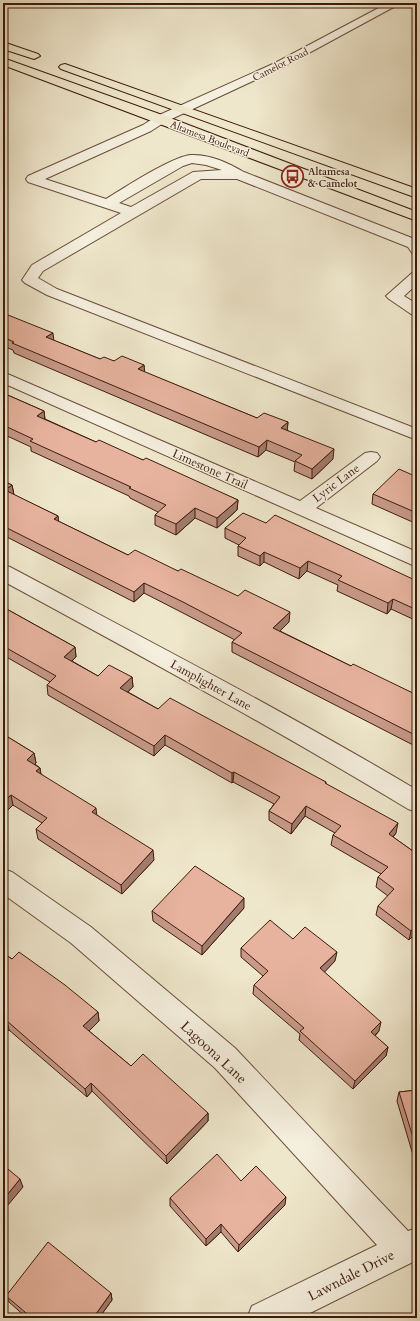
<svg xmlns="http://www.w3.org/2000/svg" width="420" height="1321" font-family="Cardo,serif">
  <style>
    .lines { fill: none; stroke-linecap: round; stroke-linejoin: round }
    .minor-casing { stroke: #6a4e3c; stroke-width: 2 }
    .major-casing { stroke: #3e1b0c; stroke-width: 2 }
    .minor { fill: #f5efde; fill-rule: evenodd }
    .major { fill: #efe7cc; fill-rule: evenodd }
    .wall { fill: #c79a89; stroke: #3e1b0c }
    .shaded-wall { fill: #a27d6f; stroke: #3e1b0c }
    .building { fill: #e7b39f; stroke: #3e1b0c }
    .labels { text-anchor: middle; stroke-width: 3; stroke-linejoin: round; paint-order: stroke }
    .far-street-label { font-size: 10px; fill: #3e1b0c; stroke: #f5efde }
    .far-poi-label { font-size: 10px; font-weight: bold; fill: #3e1b0c; stroke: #f5efde; text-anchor: start }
    .street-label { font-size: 12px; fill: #3e1b0c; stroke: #f5efde }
    .near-street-label { font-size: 14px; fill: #3e1b0c; stroke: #f5efde }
  </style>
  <rect width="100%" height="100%" fill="#efe7cc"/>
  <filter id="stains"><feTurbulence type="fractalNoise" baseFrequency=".005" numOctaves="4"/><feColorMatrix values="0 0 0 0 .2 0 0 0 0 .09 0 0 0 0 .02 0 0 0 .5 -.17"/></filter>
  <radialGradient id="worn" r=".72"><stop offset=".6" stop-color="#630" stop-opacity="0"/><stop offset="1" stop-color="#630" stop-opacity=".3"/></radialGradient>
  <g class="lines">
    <defs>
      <path id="minor" d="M388 3H401L283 67 165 122 151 131 45 179 106 199C124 188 173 156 191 155 210 154 228 163 244 172L417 240V254L412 253 408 247 237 179H201L43 271 38 278 57 289 417 429V440L47 295 25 283 22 280 32 265 121 213 28 182 26 179 28 176 143 125 157 116 275 63ZM192 163 206 165 222 170 193 172 131 207 119 203 183 166Z
        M411 3H417V6L412 5Z
        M417 271V284L404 296 417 304V316L411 314 389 299 386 296 412 273Z
        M3 372 300 501 365 453 371 452 377 453 380 457 377 461 316 508 417 552V567L3 383Z
        M3 565 10 567C147 640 284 711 417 790V812L408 809C276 729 139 655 3 581Z
        M3 869 12 872 91 927 235 1048 408 1231 417 1228V1260L300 1318H247L252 1306 377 1245 215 1068 71 943 3 894Z"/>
      <path id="major" d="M3 42 38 54 40 56 34 59 3 49Z
        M3 58 165 116 417 212V221L3 65Z
        M65 64 417 189V198L61 69 59 67 61 65Z"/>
    </defs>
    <use href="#minor" class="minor-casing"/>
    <use href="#major" class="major-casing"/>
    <use href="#minor" class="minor"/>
    <use href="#major" class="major"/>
  </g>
  <path class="wall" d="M3 313 53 340 100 359 144 365V372L257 418 288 422 287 430 333 459 312 479 294 471 295 462 266 450 258 457 14 353 13 350 3 346Z
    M3 393 44 411 45 419 96 442 143 460 238 500 237 510 217 528 195 518 176 535 155 525V515L158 512 130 498 129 496 31 451V447L3 434Z
    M417 477V524L372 504 373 494Z
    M3 481 12 485 14 495 58 516V521L128 555 178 571 289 622 280 631 351 666 417 695V747L232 652V642L235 640 183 613 144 593 134 602 3 535Z
    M266 523 417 581V621L391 609 387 614 337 591 338 585 307 571 299 579 264 562 260 566 238 556V546L239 545 225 538V528Z
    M3 607 75 647 76 657 72 661 98 676 132 677 133 687 128 692 158 709 326 782V784L396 833 393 837 417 854V932L409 940 376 915 378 906 388 896 376 887 378 877 381 874 331 845 333 835 335 833 305 816 291 834 269 820V811L274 804 233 782 232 783 165 745 154 756 48 695 47 685 50 682 3 655Z
    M3 734 34 753 36 763 35 764 40 768 41 774 97 815 154 860 122 894 38 839 36 829 42 823 13 805 4 814 3 813Z
    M244 908 202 955 153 921 152 911Z
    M293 939 335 961 324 972 379 1031 375 1036 388 1047 386 1056 353 1089 299 1040 300 1034 253 994 254 985 263 976 241 957V948Z
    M3 953 12 959 98 1012 99 1021 89 1031 131 1066 208 1113V1121L167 1164 92 1091 87 1097 9 1030 6 1033 3 1030Z
    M417 1090V1155H413L397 1101 399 1092Z
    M241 1181 285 1205 238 1252 221 1232 206 1246 170 1206V1198Z
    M111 1293 112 1300 99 1318H27L9 1302 6 1296Z"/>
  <path class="shaded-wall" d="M53 333 54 342 46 337Z
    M144 365 145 375 138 369Z
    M44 411 45 421 37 416Z
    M288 422 287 432 281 428Z
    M267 440 266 450 258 457 259 447Z
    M334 449 333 459 312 479V469Z
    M12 485 14 495 5 490Z
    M238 500 237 510 217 528V518Z
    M195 508V518L176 535V524Z
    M58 516 59 526 54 519Z
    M264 552V562L260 566V556Z
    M308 561 307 571 299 579 300 568Z
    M144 583V593L134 602V592Z
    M393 599 391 609 387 614 388 603Z
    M290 612 289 622 273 638V628Z
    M75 647 76 657 65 667 64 657Z
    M132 677 133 687 121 698 120 688Z
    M165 735V745L154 756V746Z
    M34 753 36 763 29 770 27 760Z
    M40 768 41 778 36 771Z
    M234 772 233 782 232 783V773Z
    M11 795 13 805 4 814 3 802Z
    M306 806 305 816 291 834 292 824Z
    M96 808 97 818 92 812Z
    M398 823 396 833 387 844 389 834Z
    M153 850 154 860 122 894 121 885Z
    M244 898V908L202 955V946Z
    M417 924V932L409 940 411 931Z
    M337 952 335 961 319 978 320 968Z
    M98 1012 99 1021 85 1035 83 1026Z
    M7 1021 9 1030 6 1033 4 1024Z
    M381 1022 379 1031 369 1041 371 1032Z
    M388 1047 386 1056 353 1089 355 1081Z
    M91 1083 92 1091 87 1097 85 1089Z
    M208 1113V1121L167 1164 166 1156Z
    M20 1179 23 1187 3 1211V1200Z
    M286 1197 285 1205 238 1252 239 1245Z
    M221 1224V1232L206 1246V1239Z
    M111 1293 112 1300 99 1318H93Z"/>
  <path class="building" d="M3 313 53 333 46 337 100 359 104 357 114 361 122 356 144 365 138 369 257 418 264 413 288 422 281 428 334 449 312 469 295 461 302 455 267 440 259 447 12 343 14 342 3 337Z
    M3 393 44 411 37 416 96 442 99 440 143 460 146 458 238 500 217 518 195 508 176 524 155 515 166 505 129 488 131 487 30 441 33 439 3 425Z
    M399 469 417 477V513L373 494Z
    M3 481 12 485 5 490 58 516 54 519 128 555 135 550 178 571 181 569 238 596 245 590 290 612 273 628 351 666 353 664 417 695V736L232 642 242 633 183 602 144 583 134 592 3 526Z
    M243 513 266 523 275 515 417 581V610L393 599 388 603 338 580 342 576 308 561 300 568 264 552 260 556 238 546 246 538 225 528Z
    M3 607 75 647 64 657 98 676 109 665 132 677 120 688 158 709 170 698 326 782 325 783 398 823 389 834 417 854V924L411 931 378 906 394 889 378 877 388 867 333 835 341 826 306 806 292 824 269 811 280 797 234 772 232 773 165 735 154 746 47 685 56 676 3 646Z
    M3 734 34 753 27 760 40 768 36 771 96 808 92 812 153 850 121 885 36 829 47 818 11 795 3 802Z
    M195 866 244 898 202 946 152 911Z
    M270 920 293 939 305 927 337 952 320 968 381 1022 371 1032 388 1047 355 1081 300 1031 304 1028 254 985 268 971 241 948Z
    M19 952 65 985 98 1012 83 1026 131 1066 143 1054 208 1113 166 1156 91 1083 85 1089 7 1021 4 1024 3 1023V953L12 959Z
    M417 1090V1147H416L399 1092Z
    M217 1154 241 1181 256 1166 286 1197 239 1245 221 1224 206 1239 170 1198Z
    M3 1165 20 1179 3 1200Z
    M48 1242 111 1293 93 1318H65L61 1315 59 1318H32L6 1296Z"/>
  <defs>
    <symbol id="bus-ring" viewBox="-11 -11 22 22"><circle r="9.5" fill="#f5efde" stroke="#8f2418" stroke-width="1.5"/><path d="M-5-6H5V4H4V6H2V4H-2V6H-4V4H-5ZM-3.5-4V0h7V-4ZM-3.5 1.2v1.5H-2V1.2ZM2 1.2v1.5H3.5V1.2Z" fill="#8f2418"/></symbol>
  </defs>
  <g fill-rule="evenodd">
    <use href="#bus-ring" x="280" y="164" width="25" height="25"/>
  </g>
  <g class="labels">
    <g class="far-street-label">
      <text transform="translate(280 64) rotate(-27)" y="4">Camelot Road</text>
      <text transform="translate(210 138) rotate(21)" y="4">Altamesa Boulevard</text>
    </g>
    <g class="far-poi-label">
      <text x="308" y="175">Altamesa<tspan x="308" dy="12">&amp; Camelot</tspan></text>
    </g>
    <g class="street-label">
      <text transform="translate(210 469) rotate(24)" y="4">Limestone Trail</text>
      <text transform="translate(336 483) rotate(-37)" y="4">Lyric Lane</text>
      <text transform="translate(211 685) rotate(29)" y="4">Lamplighter Lane</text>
    </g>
    <g class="near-street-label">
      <text transform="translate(214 1052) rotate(43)" y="5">Lagoona Lane</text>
      <text transform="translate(351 1275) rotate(-27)" y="5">Lawndale Drive</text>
    </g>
  </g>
  <rect width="420" height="1321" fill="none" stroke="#efe7cc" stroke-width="16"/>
  <rect x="4" y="4" width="412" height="1313" fill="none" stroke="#3e1b0c" stroke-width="2"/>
  <rect x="8" y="8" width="404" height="1305" fill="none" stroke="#3e1b0c"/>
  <rect width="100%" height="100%" filter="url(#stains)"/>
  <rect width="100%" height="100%" fill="url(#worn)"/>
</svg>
